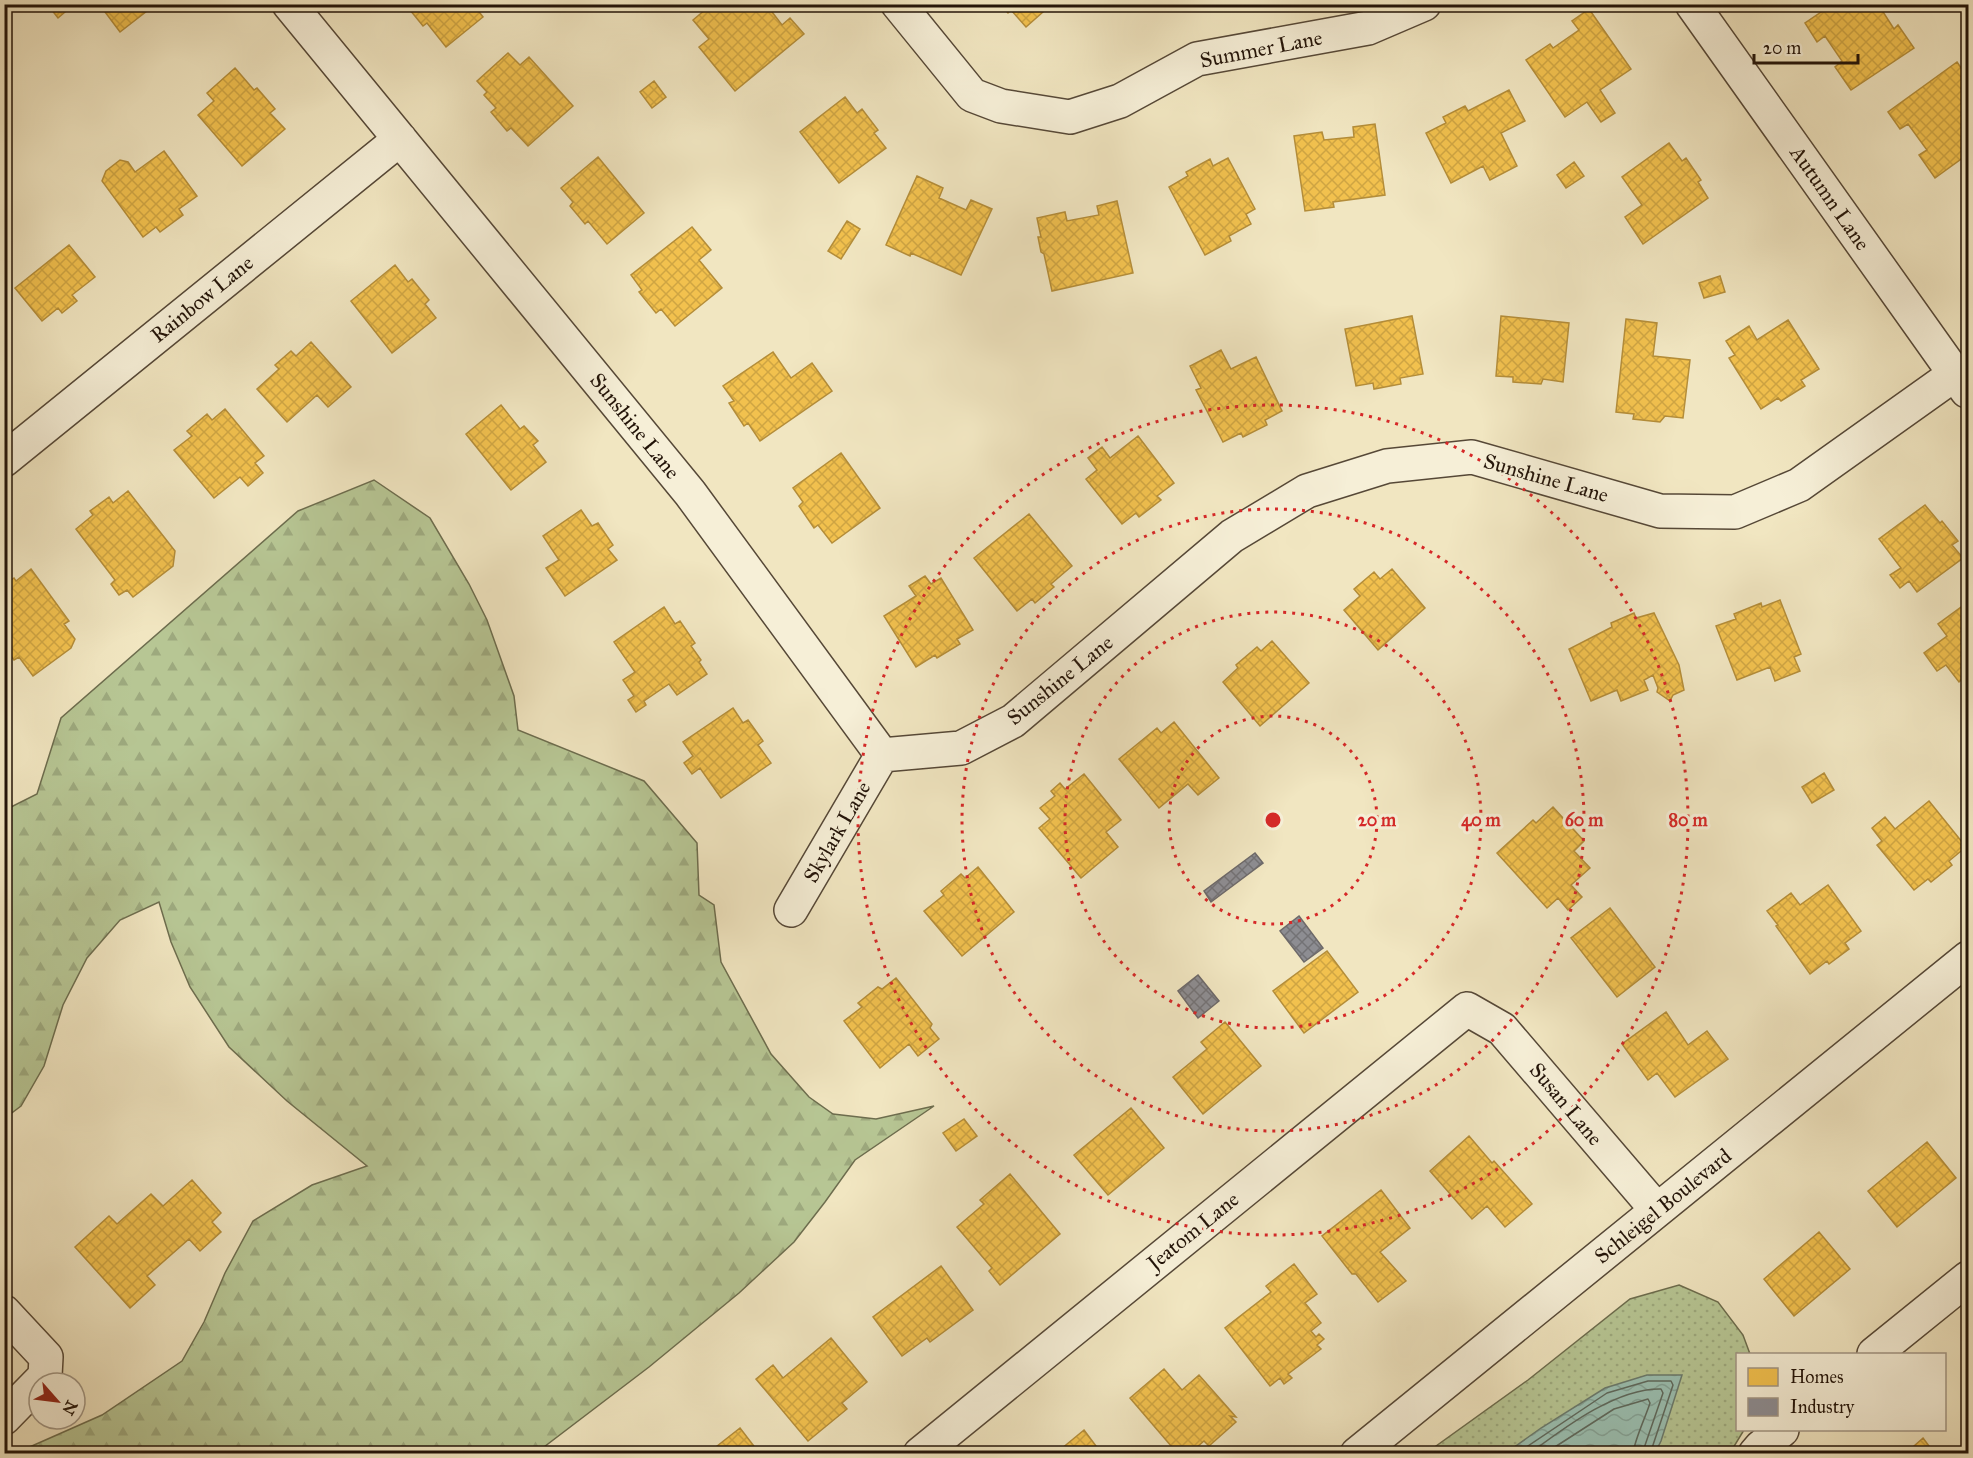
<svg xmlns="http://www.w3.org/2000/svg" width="1973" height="1458" font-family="'IM FELL Great Primer',serif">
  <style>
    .grass { fill: url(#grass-dots); stroke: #6d6d4e; stroke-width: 1.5 }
    .forest { fill: url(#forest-firs); stroke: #6d6d4e; stroke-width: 1.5 }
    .water { fill: url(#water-waves); stroke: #6b7b6e; stroke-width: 1.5 }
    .homes { fill: url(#homes-cross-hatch); stroke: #b48d39; stroke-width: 1.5 }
    .industry { fill: url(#industry-cross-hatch); stroke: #6d6969; stroke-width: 1.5 }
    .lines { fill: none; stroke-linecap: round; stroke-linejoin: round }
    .shore { stroke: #5f6a5e; stroke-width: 1.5 }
    .minor-casing { stroke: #564837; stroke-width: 36 }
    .minor { stroke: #f6efd7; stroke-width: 33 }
    .ring { fill: none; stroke: #d62828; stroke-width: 3; stroke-dasharray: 3 6 }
    .labels { text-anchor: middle; stroke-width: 6; stroke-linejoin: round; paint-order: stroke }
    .street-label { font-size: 21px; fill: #231409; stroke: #f6efd7 }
    .centre { fill: #d62828; stroke: #f6efd7; stroke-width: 3 }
    .ring-label { font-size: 18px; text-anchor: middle; font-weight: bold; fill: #d62828; stroke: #f6efd7; stroke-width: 6; stroke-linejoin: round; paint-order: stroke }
  </style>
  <defs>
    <pattern id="grass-dots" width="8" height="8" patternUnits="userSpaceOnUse" patternTransform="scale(1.5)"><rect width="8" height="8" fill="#b7c694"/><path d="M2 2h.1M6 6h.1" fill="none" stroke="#9da97e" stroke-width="1.8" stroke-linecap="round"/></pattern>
    <pattern id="forest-firs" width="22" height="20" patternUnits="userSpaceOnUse" patternTransform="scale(1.5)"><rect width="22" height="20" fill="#b7c694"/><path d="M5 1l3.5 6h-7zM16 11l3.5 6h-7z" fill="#9da97e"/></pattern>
    <pattern id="water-waves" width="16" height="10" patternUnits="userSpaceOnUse" patternTransform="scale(1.5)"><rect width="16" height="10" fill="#9bc0b2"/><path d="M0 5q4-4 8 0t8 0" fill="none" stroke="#85a498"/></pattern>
    <pattern id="homes-cross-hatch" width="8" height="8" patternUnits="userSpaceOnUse" patternTransform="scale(1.5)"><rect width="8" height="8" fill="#f2c14e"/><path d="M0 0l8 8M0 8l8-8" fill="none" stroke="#cfa543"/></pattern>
    <pattern id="industry-cross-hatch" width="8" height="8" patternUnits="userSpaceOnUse" patternTransform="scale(1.5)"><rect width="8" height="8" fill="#8d8d92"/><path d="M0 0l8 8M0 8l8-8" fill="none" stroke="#737275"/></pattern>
  </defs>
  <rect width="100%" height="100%" fill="#f1e6c1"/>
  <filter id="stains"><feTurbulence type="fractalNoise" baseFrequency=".00333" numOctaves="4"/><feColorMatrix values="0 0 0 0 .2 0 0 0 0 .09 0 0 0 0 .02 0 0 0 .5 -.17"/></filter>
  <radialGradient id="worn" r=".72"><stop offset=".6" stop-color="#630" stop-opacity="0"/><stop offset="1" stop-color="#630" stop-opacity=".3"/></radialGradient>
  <path class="grass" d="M1679 1285 1718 1302 1743 1335 1750 1354H1738V1430H1744L1730 1453 1425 1454 1528 1380 1630 1299Z"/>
  <path class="forest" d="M374 480 430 518 469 584 487 620 514 696 518 730 644 781 697 843 699 895 714 905 721 962 771 1054 809 1097 833 1114 876 1119 934 1106 855 1160 825 1202 794 1242 739 1293 649 1367 536 1453H16L102 1415 182 1361 204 1322 225 1273 253 1221 312 1185 367 1166 287 1101 229 1047 190 987 171 942 159 902 120 920 87 958 63 1005 44 1066 21 1106 5 1118V810L37 794 61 718 298 511Z"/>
  <path class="water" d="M1647 1375H1682L1661 1441 1655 1453H1506L1541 1428 1605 1388Z"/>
  <path class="homes" d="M47 4H71L72 6 58 18Z
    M99 4H156L120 32Z
    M411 4H473L483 17 446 47 427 23 423 26 410 10 413 7Z
    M712 4H766L782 25 790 18 804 34 735 91 699 47 709 39 693 20Z
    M1000 4H1052L1026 27 1011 10 1008 13Z
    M1833 4H1878L1894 29 1898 25 1914 48 1851 90 1835 67 1842 61 1825 36 1817 42 1805 23Z
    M1589 9 1631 69 1600 90 1615 113 1601 122 1587 102 1565 117 1526 60 1550 44 1553 48 1579 30 1572 21Z
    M508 53 520 65 529 57 573 106 528 146 511 128 507 131 491 112 496 108 484 95 487 92 477 81Z
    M1957 62 1968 78V95L1965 97 1968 102V154L1935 178 1919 155 1927 150 1908 124 1900 129 1888 112Z
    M235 68 254 90 257 88 275 109 270 113 285 129 242 166 198 115 214 101 207 93Z
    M654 81 666 97 652 108 640 92Z
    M1509 90 1525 121 1501 133 1517 166 1490 180 1483 166 1451 183 1426 133 1446 123 1443 117 1465 106 1468 111Z
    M845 97 857 113 862 109 878 130 874 133 886 148 839 183 800 132Z
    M1375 124 1385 195 1333 202 1334 207 1305 211 1294 136 1322 132 1324 140 1354 137 1353 127Z
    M1669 143 1682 161 1686 158 1701 180 1698 182 1708 198 1643 244 1625 217 1642 205 1622 177Z
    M164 151 197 196 179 209 183 215 160 232 156 227 143 237 102 181 106 171 120 160 128 162 135 172Z
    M598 157 644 213 607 244 588 221 585 224 570 206 573 202 561 188Z
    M1228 158 1255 209 1246 214 1251 224 1229 236 1231 241 1205 255 1169 187 1188 176 1186 172 1210 159 1213 166Z
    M1574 162 1584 176 1566 188 1557 175Z
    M917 176 943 188 939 198 966 210 971 200 992 209 961 275 911 253 910 256 886 245Z
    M1117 201 1133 273 1052 291 1044 254 1041 252 1038 237H1041L1037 218 1065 212 1067 221 1099 215 1097 206Z
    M847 221 860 229 841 259 828 251Z
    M692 227 711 250 699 260 722 288 675 326 661 309 656 313 639 292 642 290 631 275Z
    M69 245 95 277 72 295 77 301 62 313 58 308 42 321 15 288Z
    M395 265 408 282 412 279 429 300 425 304 436 318 392 353 351 301Z
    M1720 276 1725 292 1704 298 1699 283Z
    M1412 316 1423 374 1400 378 1401 384 1374 389 1373 383 1356 386 1345 329Z
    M1501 316 1569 323 1563 382 1543 379 1541 384 1513 382V377L1496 376Z
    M1626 319 1657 323 1653 356 1690 360 1683 418 1665 416 1660 422 1633 419 1634 414 1616 412Z
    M1788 320 1819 369 1801 380 1805 386 1781 401 1778 398 1761 409 1729 358 1735 355 1726 341 1749 326 1757 340Z
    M311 342 351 387 328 407 317 395 287 422 257 389 279 369 275 365 291 351 296 356Z
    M1221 350 1231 369 1256 357 1282 411 1265 420 1267 425 1243 437 1241 433 1223 442 1196 390 1201 388 1190 366Z
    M773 352 791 378 812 363 832 391 760 441 748 423 744 426 729 403 734 401 723 386Z
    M501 405 520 429 524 426 538 441 533 445 546 462 511 490 466 434Z
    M225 409 264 456 255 463 263 473 248 486 240 477 214 498 174 450 192 436 187 431 207 414 212 420Z
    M1138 436 1174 483 1157 496 1161 500 1139 517 1136 513 1122 524 1086 479 1097 470 1088 458 1102 447 1110 458Z
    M841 453 880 508 832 543 818 525 814 528 799 506 803 502 793 488Z
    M128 491 175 551 173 566 133 597 127 590 119 595 111 584 115 580 76 529 93 515 90 511 109 497 113 503Z
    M1925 505 1940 523 1942 521 1958 541 1952 545 1963 558 1917 592 1909 581 1900 588 1890 575 1901 568 1879 539Z
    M581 510 592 526 598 523 613 545 608 549 617 560 565 596 546 568 559 560 543 536Z
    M1029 514 1072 566 1051 584 1054 587 1035 603 1032 599 1017 611 974 558Z
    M31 569 69 621 64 624 75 639 71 648 33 676 19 657 14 660 4 646V585L14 578 16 581Z
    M1392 569 1425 608 1378 650 1344 610 1360 596 1354 589 1374 572 1380 579Z
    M925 576 931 584 941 578 973 630 957 639 960 644 937 658 935 655 916 667 884 616 916 596 909 586Z
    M1780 600 1801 654 1794 657 1800 671 1775 681 1770 667 1737 680 1716 626 1736 619 1734 614 1761 603 1762 607Z
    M1968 602V674L1959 682 1946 665 1937 671 1924 653 1947 636 1938 624Z
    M664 607 675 624 680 621 695 643 691 646 701 660 699 662 707 674 677 695 669 684 644 701 646 705 636 712 628 700 634 696 623 680 635 672 614 642Z
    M1634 613 1636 618 1654 613 1679 665 1684 690 1673 695 1670 701 1657 692 1658 688 1653 675 1644 680 1648 690 1621 701 1617 690 1591 701 1569 649 1612 627 1611 623Z
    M1272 641 1309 683 1260 726 1223 682 1238 668 1236 665 1257 647 1261 651Z
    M733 708 743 723 748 720 763 741 758 745 771 763 721 798 700 768 692 774 684 763 693 756 683 742Z
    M1174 722 1219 778 1198 795 1188 784 1159 808 1119 759 1157 728 1161 733Z
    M1824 773 1834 790 1812 803 1802 787Z
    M1084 774 1121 820 1106 832 1118 847 1081 878 1039 828 1050 819 1040 808 1055 796 1051 791 1060 783 1065 789Z
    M1929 801 1966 847 1949 861 1952 865 1931 882 1928 879 1914 890 1877 845 1882 841 1872 828 1885 817 1895 829Z
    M1553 807 1584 841 1574 851 1590 868 1571 885 1582 897 1568 910 1558 898 1547 908 1497 853 1533 820 1536 823Z
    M978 867 1014 912 962 956 924 911 944 895 941 891 961 874 965 878Z
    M1828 885 1861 931 1845 943 1849 949 1829 964 1827 961 1810 974 1776 926 1778 925 1767 911 1791 893 1800 905Z
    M1610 908 1655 967 1617 997 1571 938Z
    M1327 951 1358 992 1304 1033 1273 991Z
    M896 978 932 1024 930 1028 939 1039 918 1056 909 1044 880 1068 844 1021 862 1007 858 1003 878 987 882 989Z
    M1666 1012 1688 1045 1707 1031 1728 1059 1675 1097 1657 1073 1648 1080 1622 1044Z
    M1225 1022 1261 1066 1203 1114 1173 1077 1207 1049 1201 1042Z
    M1131 1108 1164 1148 1108 1195 1074 1155Z
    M964 1119 977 1136 956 1151 943 1133Z
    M1469 1136 1492 1163 1494 1161 1532 1204 1505 1227 1487 1206 1472 1219 1430 1171Z
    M1927 1142 1956 1178 1897 1227 1868 1191Z
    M1010 1174 1060 1234 1000 1285 989 1271 992 1268 957 1227 984 1204 980 1200Z
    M192 1180 221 1213 212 1222 221 1232 200 1251 189 1239 147 1276 155 1285 130 1308 75 1247 109 1216 117 1224 151 1194 163 1206Z
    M1381 1190 1410 1228 1380 1252 1406 1281 1378 1302 1356 1274H1352L1322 1236Z
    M1819 1232 1850 1269 1794 1316 1764 1279Z
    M1294 1264 1317 1294 1305 1303 1321 1323 1311 1331 1316 1337 1319 1334 1324 1339 1317 1345 1321 1349 1288 1374 1292 1378 1284 1384 1280 1378 1270 1386 1225 1328 1271 1292 1266 1286Z
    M941 1266 973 1310 930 1342 927 1338 902 1356 873 1317Z
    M831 1338 867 1382 842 1403 847 1409 808 1441 756 1379 773 1365 783 1378Z
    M1164 1369 1182 1390 1199 1375 1236 1417 1230 1416 1236 1422 1209 1446 1204 1441 1189 1454H1178L1130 1398Z
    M740 1428 760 1454H707Z
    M1084 1430 1102 1454H1055Z
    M1923 1438 1935 1454H1905Z"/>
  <path class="industry" d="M1255 853 1263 863 1211 902 1204 891Z
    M1299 916 1323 948 1304 962 1280 931Z
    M1198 975 1219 1001 1198 1018 1178 991Z"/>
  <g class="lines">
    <path class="shore" d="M1516 1454 1607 1393 1648 1381H1671L1673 1385 1650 1454
      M1529 1454C1564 1428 1616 1388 1661 1389L1663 1393 1642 1454
      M1544 1454 1614 1409 1648 1399 1650 1403C1646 1416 1634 1441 1633 1454"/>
    <defs>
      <path id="minor" d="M289 4 690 493 882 755
        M898 4 972 95 1001 106 1070 117 1120 101 1197 59 1368 28 1424 4
        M1692 4 1967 391
        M4 460 400 139
        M882 755 961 748 1013 721 1232 536 1307 491 1387 466 1472 457 1660 511 1735 512 1799 485 1955 374
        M791 910 882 755
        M4 1312 46 1357 45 1376 4 1418
        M1874 1354 1968 1278
        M920 1454 1467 1009 1502 1029 1657 1210
        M1357 1454 1968 958
        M1755 1454 1761 1447 1782 1430"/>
    </defs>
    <use href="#minor" class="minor-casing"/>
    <use href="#minor" class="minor"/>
  </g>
  <g class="ring">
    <circle cx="1273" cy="820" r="104"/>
    <circle cx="1273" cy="820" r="208"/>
    <circle cx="1273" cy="820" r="311"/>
    <circle cx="1273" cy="820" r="415"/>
  </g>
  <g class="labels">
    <g class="street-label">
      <text transform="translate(1261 49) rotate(-11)" y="7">Summer Lane</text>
      <text transform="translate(1830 198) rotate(55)" y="7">Autumn Lane</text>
      <text transform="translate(202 299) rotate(-39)" y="7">Rainbow Lane</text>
      <text transform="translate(635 426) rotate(51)" y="7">Sunshine Lane</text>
      <text transform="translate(1546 478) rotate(16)" y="7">Sunshine Lane</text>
      <text transform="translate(1060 680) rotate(-39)" y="7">Sunshine Lane</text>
      <text transform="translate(837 832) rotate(-60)" y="7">Skylark Lane</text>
      <text transform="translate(1566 1104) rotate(50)" y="7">Susan Lane</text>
      <text transform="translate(1663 1206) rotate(-39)" y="7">Schleigel Boulevard</text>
      <text transform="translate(1193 1231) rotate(-39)" y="7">Jeatom Lane</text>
    </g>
  </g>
  <circle cx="1273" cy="820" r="9" class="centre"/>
  <g class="ring-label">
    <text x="1377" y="826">20 m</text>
    <text x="1481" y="826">40 m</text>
    <text x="1584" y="826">60 m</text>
    <text x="1688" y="826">80 m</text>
  </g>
  <rect width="1973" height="1458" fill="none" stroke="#f1e6c1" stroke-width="24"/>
  <rect x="6" y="6" width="1961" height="1446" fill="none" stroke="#231409" stroke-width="3"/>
  <rect x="12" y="12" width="1949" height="1434" fill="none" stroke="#231409" stroke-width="1.5"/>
  <rect x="1736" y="1353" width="210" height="78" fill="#f6efd7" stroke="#a29785" stroke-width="1.5"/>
  <rect x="1748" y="1368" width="30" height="18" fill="#f2c14e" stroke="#a29785" stroke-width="1.5"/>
  <text x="1790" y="1383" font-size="18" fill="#231409">Homes</text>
  <rect x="1748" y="1398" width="30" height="18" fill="#8d8d92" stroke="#a29785" stroke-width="1.5"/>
  <text x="1790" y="1413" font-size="18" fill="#231409">Industry</text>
  <g transform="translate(57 1401) rotate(118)"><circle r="28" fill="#f6efd7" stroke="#a29785" stroke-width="1.5"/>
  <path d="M0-4.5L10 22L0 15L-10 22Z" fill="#8f2418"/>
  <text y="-9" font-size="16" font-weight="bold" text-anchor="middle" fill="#231409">N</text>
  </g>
  <path d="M1754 54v9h104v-9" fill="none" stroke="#231409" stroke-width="3"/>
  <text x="1763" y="54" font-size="18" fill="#231409" stroke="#f6efd7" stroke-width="4.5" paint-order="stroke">20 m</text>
  <rect width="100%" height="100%" filter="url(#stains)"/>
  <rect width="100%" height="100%" fill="url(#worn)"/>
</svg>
